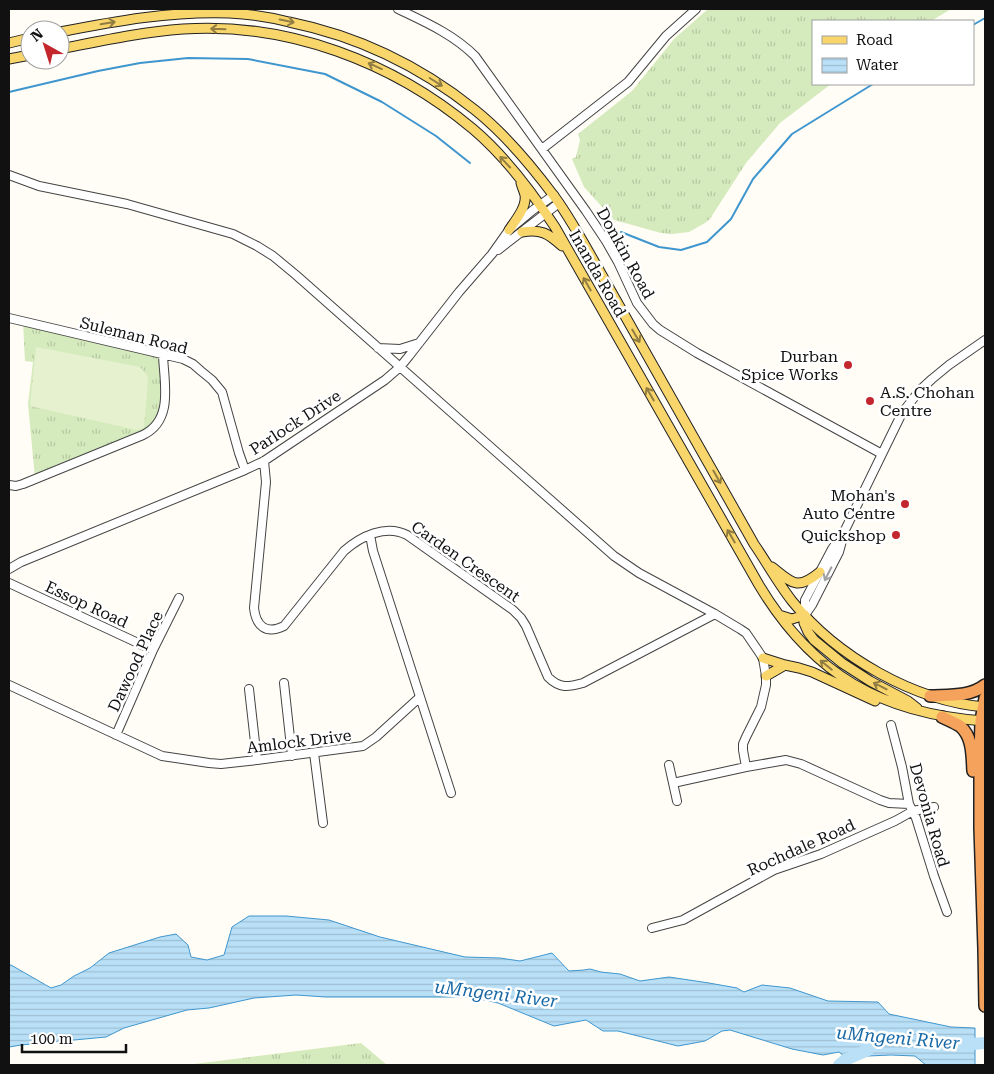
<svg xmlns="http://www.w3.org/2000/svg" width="994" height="1074" font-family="'Roboto Serif',serif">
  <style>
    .grass { fill: url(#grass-tufts) }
    .pitch { fill: #e6f2cf }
    .water { fill: url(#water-rules); stroke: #3f96cf }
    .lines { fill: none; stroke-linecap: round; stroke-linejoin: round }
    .stream { stroke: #3f96cf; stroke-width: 2 }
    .river { stroke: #b9e0f7; stroke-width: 12 }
    .minor-casing { stroke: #444; stroke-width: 10 }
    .major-casing { stroke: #222; stroke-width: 11 }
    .highway-casing { stroke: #222; stroke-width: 14 }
    .minor { stroke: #fff; stroke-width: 8 }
    .major { stroke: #f9d66b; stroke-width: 9 }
    .highway { stroke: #f5a25d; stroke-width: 11 }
    .oneway { stroke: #917d42 }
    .oneway2 { stroke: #a0a0a0 }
    .poi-dot { fill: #c4262e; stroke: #fff; stroke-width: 2 }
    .labels { text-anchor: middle; stroke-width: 5; stroke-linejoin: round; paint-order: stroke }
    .street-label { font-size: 16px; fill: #111; stroke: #fff }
    .poi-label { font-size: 16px; fill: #111; stroke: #fff; text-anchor: end }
    .water-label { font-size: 18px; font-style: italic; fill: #1768a6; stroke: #fff }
  </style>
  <defs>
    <pattern id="grass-tufts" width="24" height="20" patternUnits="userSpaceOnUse" patternTransform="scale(1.25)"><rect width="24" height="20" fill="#d5ebbd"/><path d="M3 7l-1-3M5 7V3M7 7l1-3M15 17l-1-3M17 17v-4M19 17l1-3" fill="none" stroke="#b6c8a1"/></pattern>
    <pattern id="water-rules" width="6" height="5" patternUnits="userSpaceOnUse" patternTransform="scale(1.25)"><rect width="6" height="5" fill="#b9e0f7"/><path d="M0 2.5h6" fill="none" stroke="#9ebfd3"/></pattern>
  </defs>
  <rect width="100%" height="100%" fill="#fffdf5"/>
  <path class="grass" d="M708 9H951L931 21H813V84H831L780 123 746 163 715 211 710 219 705 223 689 232 672 234 661 233 614 220 584 187 572 159 576 157 580 140 578 134 632 91 674 39Z
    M23 322 162 355V405L152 428 35 478 28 404 33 362 25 361Z
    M361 1043 387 1065H186Z"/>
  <path class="pitch" d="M36 347 140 367 147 375 148 380 144 428 137 430 30 406Z"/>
  <path class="water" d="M249 916H286L329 920 380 937 465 957 500 958 520 961 552 953 569 971 584 970 590 969 601 972 620 974 640 981 669 977 709 983 737 988 744 992 762 985 790 988 828 1001 878 1002 889 1014 951 1027 975 1028V1065H926L915 1056 891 1055 845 1057 839 1052 823 1055 792 1049 730 1030 722 1031 705 1041 678 1046 618 1031H603L586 1020 554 1026 498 1003 471 997H326L296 995 254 998 209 1008 187 1010 124 1028 106 1037 21 1045 9 1047V965H11L51 988 61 985 74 976 90 968 109 953 160 937 176 934 188 945 191 957 207 960 224 955 232 927Z"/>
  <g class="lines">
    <path class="stream" d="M973 25 985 18
      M9 92 98 71 140 63 188 58 248 59 325 74 382 102 436 136 470 163
      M621 232 659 247 681 250 707 242 731 219 753 179 792 134 873 84"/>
    <path class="river" d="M959 1045 985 1043
      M839 1065 845 1060 868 1050"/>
    <defs>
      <path id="minor" d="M398 9C425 22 453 34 475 56L586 211 606 241 618 262 637 303 653 324 660 330 697 353 882 454
        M542 149 628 82 666 36 696 9
        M9 175 39 186 127 204 233 234 257 246 273 256 296 275 614 556 639 573 715 614 740 629 746 633 763 658 766 676V685L761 707 746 737 743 744V750L746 767
        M498 250 559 203
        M9 318 183 359 193 364 201 371 212 380 222 392 239 453 245 470
        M378 348 400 349 419 343
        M264 461 266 482 254 608C256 626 266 635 284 626L344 551C361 536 386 524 407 535L513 610 521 618 526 626 548 677C560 689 568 687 583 683L715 614
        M9 485 16 486 23 484 143 435C174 420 164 383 163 355
        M370 535 373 551 451 793
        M9 569 21 562 245 470 264 461 385 380 400 367 409 356 459 292 492 254 509 230 533 210 554 195
        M9 583 153 650
        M805 615 812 605 839 552 845 530 882 454 902 413 920 390 932 379 949 365 985 340
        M805 615V600L832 549 841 536
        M284 683 292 756
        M9 685 162 756 209 763 221 764 257 760 363 746 376 737 420 697
        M249 689 257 760
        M891 725 902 767 909 804 916 818 934 876 947 912
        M116 735 153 650 179 598
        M314 753 323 823
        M669 765 677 801
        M673 783 746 767 786 760 801 764 880 800 889 803 909 804
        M652 928 683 920 774 870 821 854 895 821 913 811 934 807"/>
      <path id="major" d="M60 32C116 21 171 11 229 13 249 14 269 17 289 22 358 36 420 66 475 110 505 134 531 165 554 196 566 212 576 230 586 247L754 544C767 563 778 583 792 601 837 657 914 701 985 707
        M9 43 30 38
        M60 49C101 41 141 32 183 29 288 22 393 62 473 129 505 156 532 192 555 227L759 585C813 675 882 714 985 721
        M9 59 30 55
        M509 230C515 221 527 207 525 195 524 191 522 187 521 183
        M522 232C541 229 548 233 562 246
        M772 567C792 583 797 591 820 572
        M779 615 792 619 805 615
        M805 615 804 623 808 632 814 640 842 663 870 681 908 701 917 708
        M763 658 785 665 799 668 812 672 875 701
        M766 676 785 665"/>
      <path id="highway" d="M930 696C948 695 970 697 985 685
        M985 698 981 721 980 756V828L984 949 985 1006
        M942 717C948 720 955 723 960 726 973 737 972 756 973 771"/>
    </defs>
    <use href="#minor" class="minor-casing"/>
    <use href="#major" class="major-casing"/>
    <use href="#highway" class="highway-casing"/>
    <use href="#minor" class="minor"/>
    <use href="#major" class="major"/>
    <use href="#highway" class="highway"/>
  </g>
  <defs><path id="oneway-shaft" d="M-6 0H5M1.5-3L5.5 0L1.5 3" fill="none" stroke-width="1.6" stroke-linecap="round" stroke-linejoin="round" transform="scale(1.25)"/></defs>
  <g class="oneway">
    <use href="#oneway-shaft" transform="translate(287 21) rotate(12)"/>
    <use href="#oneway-shaft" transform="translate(108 23) rotate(-10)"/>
    <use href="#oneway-shaft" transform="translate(218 29) rotate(-178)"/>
    <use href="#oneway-shaft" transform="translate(375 66) rotate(-156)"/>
    <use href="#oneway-shaft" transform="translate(436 82) rotate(32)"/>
    <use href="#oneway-shaft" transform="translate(505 162) rotate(-133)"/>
    <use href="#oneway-shaft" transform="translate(587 284) rotate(-120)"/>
    <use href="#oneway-shaft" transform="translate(636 336) rotate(60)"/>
    <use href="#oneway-shaft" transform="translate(650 394) rotate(-120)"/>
    <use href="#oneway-shaft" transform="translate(717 477) rotate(60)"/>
    <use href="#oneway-shaft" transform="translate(731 536) rotate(-120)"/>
    <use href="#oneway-shaft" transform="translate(826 665) rotate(-141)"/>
    <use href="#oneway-shaft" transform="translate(880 686) rotate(-153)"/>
  </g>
  <use class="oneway2" href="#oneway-shaft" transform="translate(828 574) rotate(117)"/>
  <g class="poi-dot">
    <circle cx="848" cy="365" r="5"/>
    <circle cx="870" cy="401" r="5"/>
    <circle cx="905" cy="504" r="5"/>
    <circle cx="896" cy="535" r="5"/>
  </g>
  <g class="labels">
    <g class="street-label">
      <text transform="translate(626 253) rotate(61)" y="6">Donkin Road</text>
      <text transform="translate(598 273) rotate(60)" y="6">Inanda Road</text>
      <text transform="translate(134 335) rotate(14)" y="6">Suleman Road</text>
      <text transform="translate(295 422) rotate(-33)" y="6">Parlock Drive</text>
      <text transform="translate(466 561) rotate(35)" y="6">Carden Crescent</text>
      <text transform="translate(87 604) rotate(25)" y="6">Essop Road</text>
      <text transform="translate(135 661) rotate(-65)" y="6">Dawood Place</text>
      <text transform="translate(299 741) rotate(-7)" y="6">Amlock Drive</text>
      <text transform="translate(930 815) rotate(74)" y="6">Devonia Road</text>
      <text transform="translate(801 847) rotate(-24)" y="6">Rochdale Road</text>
    </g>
    <g class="poi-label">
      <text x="838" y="362">Durban<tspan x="838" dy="18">Spice Works</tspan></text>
      <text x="880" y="398" text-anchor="start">A.S. Chohan<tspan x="880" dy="18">Centre</tspan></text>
      <text x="895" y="501">Mohan's<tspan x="895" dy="18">Auto Centre</tspan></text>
      <text x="886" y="541">Quickshop</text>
    </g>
    <g class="water-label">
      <text transform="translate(496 994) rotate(7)" y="6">uMngeni River</text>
      <text transform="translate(898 1038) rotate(5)" y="6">uMngeni River</text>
    </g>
  </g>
  <rect width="994" height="1074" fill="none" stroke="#111111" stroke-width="20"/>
  <rect x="812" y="20" width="162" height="65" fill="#ffffff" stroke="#a0a0a0"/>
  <rect x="822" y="36" width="25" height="8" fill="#f9d66b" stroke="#a0a0a0"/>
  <text x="856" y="45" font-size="15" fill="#111111">Road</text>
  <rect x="822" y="58" width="25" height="15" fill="url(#water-rules)" stroke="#a0a0a0"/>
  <text x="856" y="70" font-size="15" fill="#111111">Water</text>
  <g transform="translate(45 45) rotate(321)"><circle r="24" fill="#ffffff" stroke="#a0a0a0"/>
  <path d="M0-4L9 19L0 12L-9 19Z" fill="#c4262e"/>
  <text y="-8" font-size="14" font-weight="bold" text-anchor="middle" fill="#111111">N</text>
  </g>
  <path d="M22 1044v8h104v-8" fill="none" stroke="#111111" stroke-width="2.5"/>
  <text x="30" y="1044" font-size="15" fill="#111111" stroke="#ffffff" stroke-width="4" paint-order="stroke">100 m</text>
</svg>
